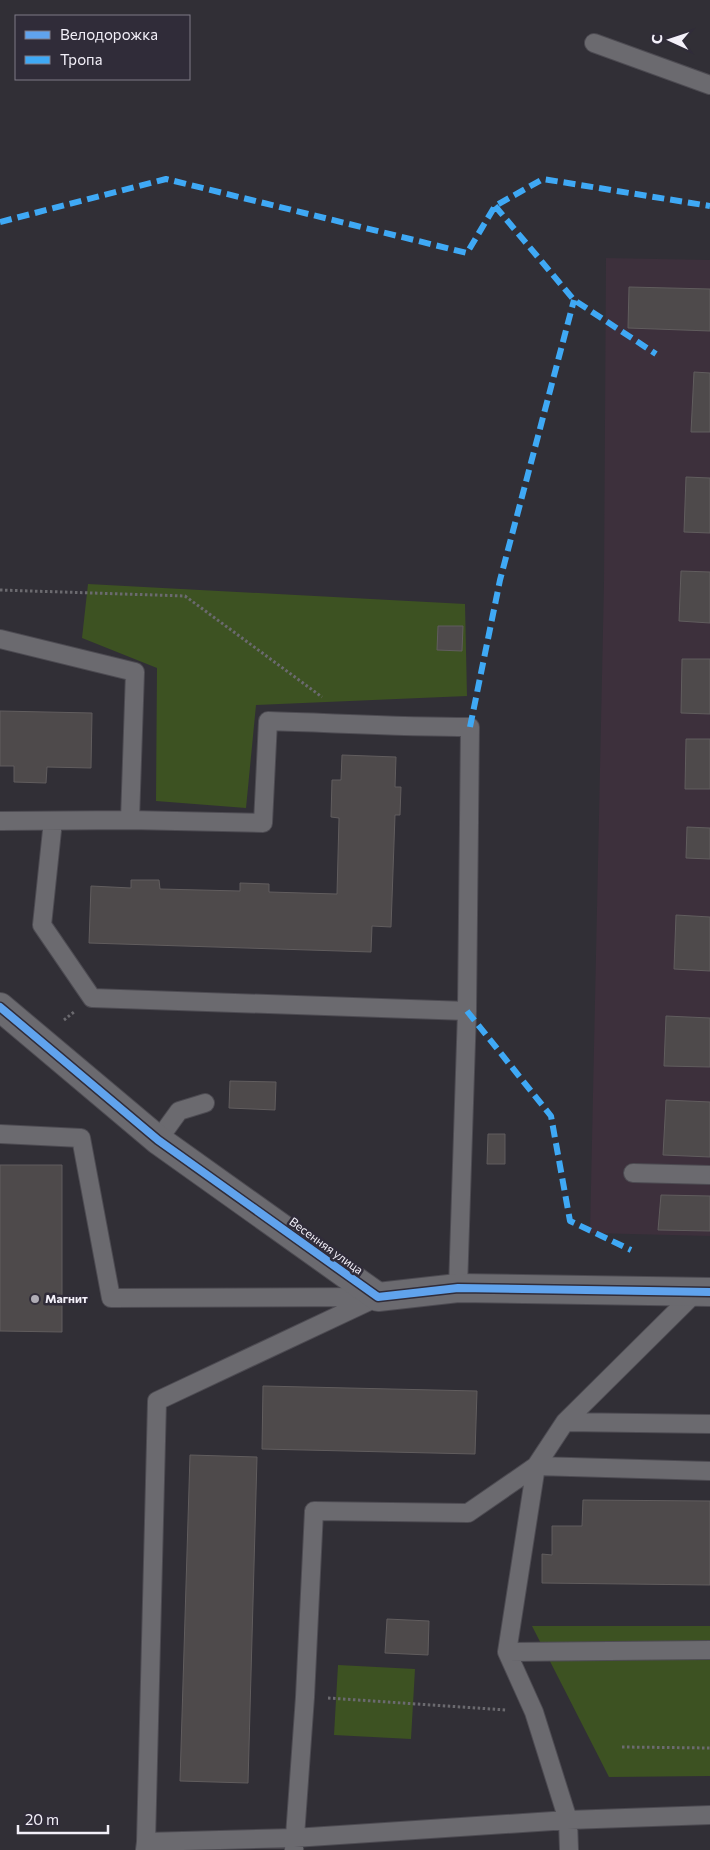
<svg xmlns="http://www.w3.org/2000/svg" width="710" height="1850" font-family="Commissioner,sans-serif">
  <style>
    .industrial { fill: #3d303c }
    .green { fill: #3d5222 }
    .building { fill: #4e4a4b; stroke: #615d5e }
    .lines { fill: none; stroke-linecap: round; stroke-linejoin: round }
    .lane-casing { stroke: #4d4b52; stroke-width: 20 }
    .street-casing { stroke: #4d4b52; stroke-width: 30 }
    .path { stroke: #6b6a6f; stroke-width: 3; stroke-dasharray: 2.5 2.5; stroke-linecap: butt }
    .lane { stroke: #6b6a6f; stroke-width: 18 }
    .street { stroke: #6b6a6f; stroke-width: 28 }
    .quiet { stroke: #3fa9f5; stroke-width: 6; stroke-dasharray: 12 6; stroke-linecap: butt }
    .cycleway-casing { stroke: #302c39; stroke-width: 11 }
    .cycleway { stroke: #60a3ed; stroke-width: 8 }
    .poi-dot { fill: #afacb5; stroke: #302c39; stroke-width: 2 }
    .labels { text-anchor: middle; stroke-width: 5; stroke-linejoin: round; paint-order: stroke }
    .street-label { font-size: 12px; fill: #f3f0f9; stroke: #302c39 }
    .poi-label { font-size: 12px; font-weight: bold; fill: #f3f0f9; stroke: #302c39; text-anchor: start }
  </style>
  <rect width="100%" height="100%" fill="#312f36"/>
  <path class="industrial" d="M606 258 710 260V1236L590 1233 604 583Z"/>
  <path class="green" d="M88 584 465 604 467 696 256 705 246 808 156 801 157 668 82 638Z
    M532 1626H710V1776L609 1777Z
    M338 1665 415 1669 411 1739 334 1735Z"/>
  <path class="building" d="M629 287 710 289V331L628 328Z
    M694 372 710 373V432H691Z
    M686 477 710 478V533L684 532Z
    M681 571 710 572V623L679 621Z
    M438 626H463L462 651 437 650Z
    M682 659H710V714L681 713Z
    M0 711 92 713 91 768 47 767 46 783 14 782V766H0Z
    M686 739H710V789H685Z
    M342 755 396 757 395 787H401L400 815H395L391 927 372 926 371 952 89 943 91 886 131 888V880H159L160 889 240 891V883L269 884V892L337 894 339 818 331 817 332 780H341Z
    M687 827 710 828V859L686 858Z
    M676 915 710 917V971L674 969Z
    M666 1016 710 1018V1067L664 1066Z
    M230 1081 276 1082 275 1110 229 1108Z
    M666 1100 710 1102V1157L663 1155Z
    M488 1134H505V1164H487Z
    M0 1165H62V1332L0 1331Z
    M661 1195 710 1196V1231L658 1230Z
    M263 1386 477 1391 475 1454 262 1449Z
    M190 1455 257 1457 248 1783 180 1781Z
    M583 1500 710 1501V1585L542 1583V1554L552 1555V1526H582Z
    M387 1619 429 1621 428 1655 385 1653Z"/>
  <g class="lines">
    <defs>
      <path id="lane" d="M594 43 710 85
        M0 639 135 672 130 820 263 823 268 721C335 723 402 727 470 727L467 1011 458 1288
        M0 821 130 820
        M53 821 42 925 92 998 467 1011
        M0 1134 81 1138 111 1298 373 1297
        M158 1140 179 1111 205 1103
        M633 1173 710 1175
        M565 1422 710 1424
        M507 1652 536 1466 710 1471
        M146 1842 157 1401 378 1297
        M145 1850 146 1842 294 1838 568 1820 710 1815
        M294 1850 305 1697 314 1511 468 1513 536 1466 565 1422 696 1292
        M569 1850 568 1820 534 1712 507 1652 710 1650"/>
      <path id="street" d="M0 1007 158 1140 378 1297 458 1288 710 1292"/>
    </defs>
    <use href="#lane" class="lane-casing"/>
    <use href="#street" class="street-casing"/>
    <path class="path" d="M0 590 185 596 322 697
      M64 1020 74 1012
      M328 1698 506 1710
      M622 1747 710 1748"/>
    <use href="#lane" class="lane"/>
    <use href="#street" class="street"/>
    <path class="quiet" d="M495 206 574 300 656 354
      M0 222 166 179 467 253 495 206 543 179 710 206
      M470 727 500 580 574 300
      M467 1011 551 1116 570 1221 631 1250"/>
    <defs>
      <path id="cycleway" d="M0 1007 158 1140 378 1297 458 1288 710 1292"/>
    </defs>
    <use href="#cycleway" class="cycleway-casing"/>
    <use href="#cycleway" class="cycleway"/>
  </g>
  <circle class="poi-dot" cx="35" cy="1299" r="5"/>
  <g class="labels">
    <g class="street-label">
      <text transform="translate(326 1246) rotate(36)" y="4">Весенняя улица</text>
    </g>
    <g class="poi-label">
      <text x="45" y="1303">Магнит</text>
    </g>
  </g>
  <rect x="15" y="15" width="175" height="65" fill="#302c39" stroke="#7e7a86"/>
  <rect x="25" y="31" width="25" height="8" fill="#60a3ed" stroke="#7e7a86"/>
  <text x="60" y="40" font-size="15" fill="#f3f0f9">Велодорожка</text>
  <rect x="25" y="56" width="25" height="8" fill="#3fa9f5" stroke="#7e7a86"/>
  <text x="60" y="65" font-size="15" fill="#f3f0f9">Тропа</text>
  <g transform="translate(670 40) rotate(273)" stroke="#302c39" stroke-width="4" paint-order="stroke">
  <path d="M0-4L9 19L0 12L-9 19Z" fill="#f3f0f9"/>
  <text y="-8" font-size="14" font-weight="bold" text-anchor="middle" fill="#f3f0f9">С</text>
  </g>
  <path d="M18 1825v8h90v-8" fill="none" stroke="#f3f0f9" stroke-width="2.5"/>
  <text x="25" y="1825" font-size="15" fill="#f3f0f9" stroke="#302c39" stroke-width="4" paint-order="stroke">20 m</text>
</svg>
